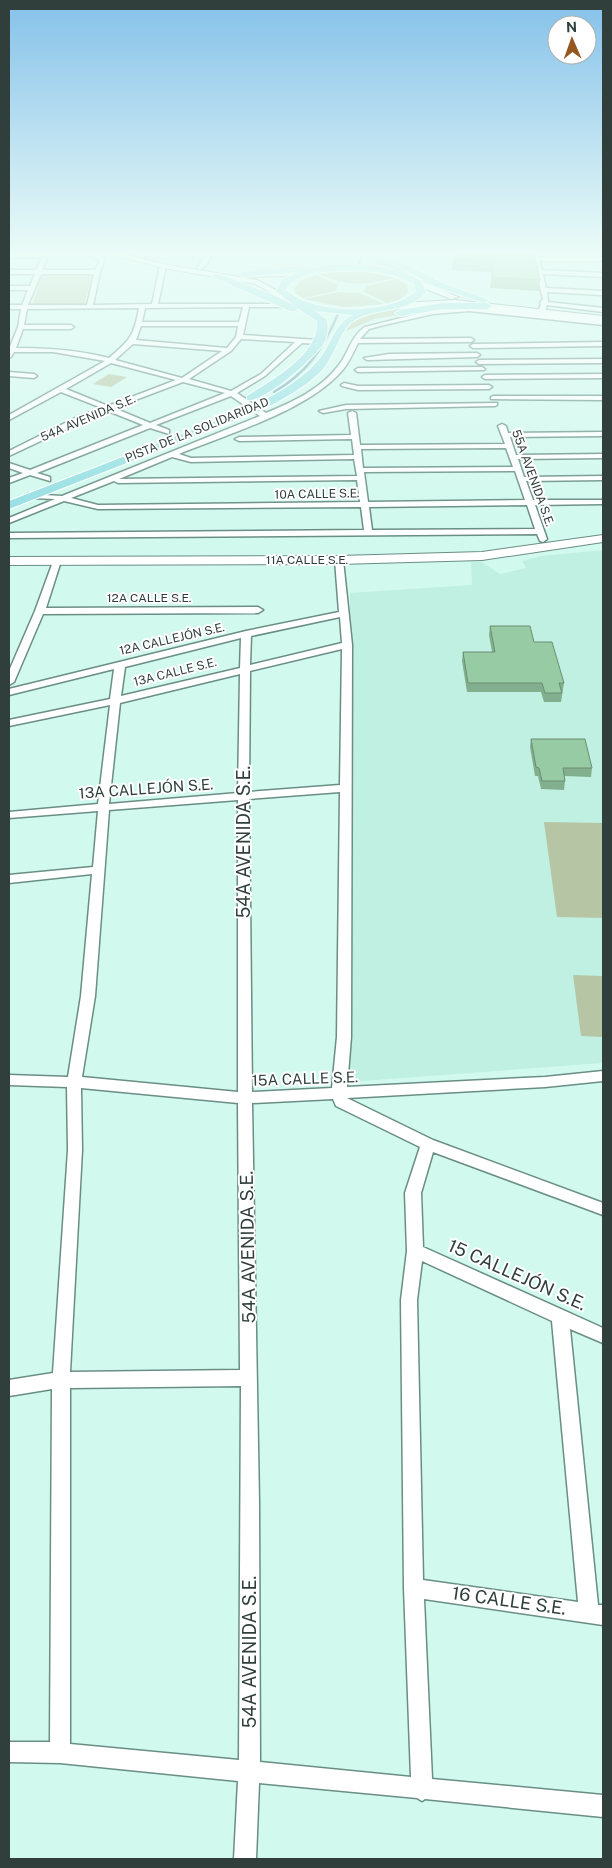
<svg xmlns="http://www.w3.org/2000/svg" width="612" height="1868" font-family="'Public Sans',sans-serif">
  <style>
    .built { fill: #c0f0e2 }
    .green { fill: #b6c6a4 }
    .lines { fill: none; stroke-linecap: round; stroke-linejoin: round }
    .stream { stroke: #74a7b8; stroke-width: 2.5 }
    .street-casing { stroke: #6a8e84; stroke-width: 3 }
    .secondary-casing { stroke: #6a8e84; stroke-width: 2 }
    .primary-casing { stroke: #fff; stroke-width: 2 }
    .street { fill: #fff; fill-rule: evenodd }
    .secondary { fill: #fff; fill-rule: evenodd }
    .primary { fill: #96dfe3; fill-rule: evenodd }
    .wall { fill: #82af8d }
    .building { fill: #97cba4; stroke: #6a8e73 }
    .labels { text-anchor: middle; stroke-width: 4; stroke-linejoin: round; paint-order: stroke }
    .far-street-label { font-size: 12px; fill: #303f3b; stroke: #fff }
    .street-label { font-size: 15px; fill: #303f3b; stroke: #fff }
    .near-street-label { font-size: 18px; fill: #303f3b; stroke: #fff }
  </style>
  <rect width="100%" height="100%" fill="#d2f9ee"/>
  <path class="built" d="M603 550V1063L349 1082 350 593 472 585 471 562H482L500 574 526 568 522 561 541 556Z"/>
  <path class="green" d="M373 254H379L400 266 491 302 452 297 377 263Z
    M43 272H93L84 305 32 306Z
    M338 272H368L395 278C361 285 351 287 319 274Z
    M316 275 338 285 336 291 303 298 296 294 294 289 300 281Z
    M397 279 406 284 408 290C405 299 395 301 387 303L364 292 366 286Z
    M338 292 359 293 384 304 343 307 305 299Z
    M400 306H459L374 319 337 335 353 317Z
    M109 374 127 377 111 387 93 384Z
    M544 822 603 823V918L557 917Z
    M573 975 603 976V1037L581 1036Z"/>
  <g class="lines">
    <path class="stream" d="M358 267 363 254
      M274 392C307 373 323 349 338 314"/>
    <defs>
      <path id="street" d="M9 254H49L42 270H95L100 261 87 254H95L105 259 100 272 93 305 152 304 160 266 163 264 166 266 158 304H285L283 307H249L243 335 318 340 321 342 318 344 302 343 265 376 237 393 266 413C293 402 321 389 339 365 349 352 351 336 365 327L433 310 469 307 538 314 541 304 540 303 543 299 532 254H538L539 257H603V261H539L542 270 603 273V277L543 274 546 288 603 291V295L547 292 548 302 603 308V312L547 305 544 315 603 321V325L469 311 433 314 384 325 369 329 360 339 471 338 474 340 471 342 358 343C354 351 350 360 345 367 313 409 228 434 179 454L191 458 354 455 352 439 239 441 235 439 239 437 351 435 348 413 352 411 356 413 360 445 505 444 498 426 502 424 506 426 508 433 603 432V436L510 437 516 455 603 454V458L518 459 524 477 603 476V480L526 481 533 500H603V504L535 505 547 539 543 542 540 541 537 534 9 538V533L364 530 361 507 98 509 64 501 9 523V518L55 499 31 498 27 496 28 494 62 496 260 416 231 396 156 425 169 430V434L150 428 37 473 50 477V481L30 475 9 483V478L23 473 9 468V463L30 470 143 425 108 411 83 421 9 456V451L77 417 102 408 61 392 9 420V415L105 361 53 352H14L11 357 9 358V349L18 327 21 309H9V305H22L28 290H9V286H30L35 274H9V270H36L42 257H9ZM41 274H94L87 305H28ZM243 307 239 322H142L145 308ZM139 308C134 336 130 340 109 358 78 350 48 348 16 348L23 329H71L74 327 71 325H24L27 309ZM141 326H238L236 337 227 348 136 340ZM241 339 295 342 261 374 231 391 189 379 231 351ZM133 344 222 351 182 378 115 360ZM111 363 176 380 108 406 66 389ZM183 382 225 393 150 423 114 408ZM506 448 513 467 363 468 361 449ZM172 457 191 462 354 459 357 476 119 479ZM515 471 525 500 368 502 364 472ZM357 480 360 502 98 505 71 498 114 481 118 483ZM527 505 535 529 372 530 369 507Z
        M142 254H149L143 258 140 256Z
        M206 254H212C208 261 206 270 197 269Z
        M603 342V346L473 348 470 346 473 344Z
        M389 354 477 353 480 355 477 357 367 360 364 358Z
        M603 359V363L479 364 476 362 479 360Z
        M482 367 485 369 484 370 358 372 355 370 358 368Z
        M9 372 34 374 37 376 34 378 9 376Z
        M603 374V378L485 379 482 377 485 375Z
        M344 383 358 386 489 385 492 387 489 389 358 390 342 386 341 385Z
        M493 396H603V400L491 399V397Z
        M497 403V405L495 406 346 409 323 413 319 411 346 405Z
        M339 557 343 560 352 645 351 1037 347 1087 545 1077 603 1071V1081L545 1087 347 1098 433 1140 603 1203V1215L433 1152 421 1193 423 1247 603 1328V1343L570 1329 598 1605H603V1625L424 1599 432 1779 603 1795V1817L425 1799 422 1801 417 1798 259 1783 256 1859H234L238 1781 60 1763 9 1762V1742H50L52 1389 9 1396V1380L53 1373 68 1150 67 1087 9 1085V1075L68 1077 81 996 92 874 9 883V875L93 867 98 811 9 818V812L98 804 110 705 9 726V720L110 699 114 669 9 695V689L246 631 339 612 335 560ZM340 617 342 643 250 665 251 636ZM241 638 240 668 121 696 125 667ZM342 649 340 785 249 792 250 671ZM240 674 238 793 109 804 120 703ZM340 792 337 1037 332 1088 252 1092 249 799ZM238 800V1092L82 1077 95 996 109 810ZM81 1088 238 1103 240 1370 70 1372 82 1150ZM333 1099 336 1106 420 1147 405 1193 407 1251 401 1300 404 1588 411 1777 260 1762 259 1502 252 1103ZM422 1261 552 1321 578 1602 423 1580 417 1300ZM241 1386 239 1760 70 1744V1388Z
        M54 559 61 561 46 608 258 607 263 610 258 613 43 614 14 682 9 685V671L35 611Z"/>
      <path id="secondary" d="M109 254H123L163 264 257 280 289 297 282 299 255 284 163 268Z
        M305 271H308V275L248 277 244 275 248 273Z
        M415 281H421L458 297 451 299 415 285Z
        M455 300 603 316V322L455 306 400 309 396 306 400 303Z
        M603 535V542L482 560 339 564 9 565V557L339 556 482 552Z"/>
      <path id="primary" d="M375 254H386L442 283 489 300 484 303 436 287Z
        M333 265C363 264 395 265 421 281L426 292C406 315 375 306 352 322 342 329 334 354 326 365 315 382 278 402 260 411L9 509V501L252 407C274 395 299 382 316 363 331 348 333 324 353 315L315 311 327 320C328 329 328 335 324 343 315 357 263 404 247 400V396C272 380 320 354 317 321L297 308 296 311H290L211 276 219 274 271 294 295 306 276 291 282 280 298 272 244 277 239 274 244 271 300 266 303 267 304 270ZM333 271C360 270 390 270 414 284L416 291C389 316 313 315 286 290 293 274 317 272 333 271Z
        M443 303H487L492 306 487 309H443L400 316 395 313 400 310Z"/>
    </defs>
    <use href="#street" class="street-casing"/>
    <use href="#secondary" class="secondary-casing"/>
    <use href="#primary" class="primary-casing"/>
    <use href="#street" class="street"/>
    <use href="#secondary" class="secondary"/>
    <use href="#primary" class="primary"/>
  </g>
  <path class="wall" d="M534 254 540 280 539 291 490 288 492 272 452 270 453 259Z
    M490 626 534 642 564 683 561 702H544L541 692H467L462 661 463 652H492L489 635Z
    M531 739 592 768 591 777 564 776 565 781 564 790 541 789 538 776H535L530 747Z"/>
  <path class="building" d="M454 254H534L540 280 491 277 495 261 453 259Z
    M490 626H530L534 642H552L564 683H559L562 693H545L542 683H468L463 652H495Z
    M531 739H585L592 768H563L565 781H542L539 768 536 767Z"/>
  <linearGradient id="sky" x2="0" y2="1"><stop stop-color="#85c1ea"/><stop offset="0.49" stop-color="#ebfcf7"/><stop offset="1" stop-color="#ebfcf7" stop-opacity="0"/></linearGradient>
  <rect width="612" height="516" fill="url(#sky)"/>
  <g class="labels">
    <g class="far-street-label">
      <text transform="translate(88 418) rotate(-23)" y="4">54A AVENIDA S.E.</text>
      <text transform="translate(197 430) rotate(-22)" y="4">PISTA DE LA SOLIDARIDAD</text>
      <text transform="translate(533 478) rotate(70)" y="4">55A AVENIDA S.E.</text>
      <text transform="translate(317 494) rotate(-1)" y="4">10A CALLE S.E.</text>
      <text x="307" y="564">11A CALLE S.E.</text>
      <text x="149" y="602">12A CALLE S.E.</text>
      <text transform="translate(172 639) rotate(-13)" y="4">12A CALLEJÓN S.E.</text>
      <text transform="translate(175 672) rotate(-14)" y="4">13A CALLE S.E.</text>
    </g>
    <g class="street-label">
      <text transform="translate(146 789) rotate(-4)" y="5">13A CALLEJÓN S.E.</text>
      <text transform="translate(305 1079) rotate(-2)" y="5">15A CALLE S.E.</text>
    </g>
    <g class="near-street-label">
      <text transform="translate(244 842) rotate(-90)" y="6">54A AVENIDA S.E.</text>
      <text transform="translate(248 1247) rotate(-91)" y="6">54A AVENIDA S.E.</text>
      <text transform="translate(517 1275) rotate(24)" y="6">15 CALLEJÓN S.E.</text>
      <text transform="translate(509 1601) rotate(8)" y="6">16 CALLE S.E.</text>
      <text transform="translate(250 1652) rotate(-90)" y="6">54A AVENIDA S.E.</text>
    </g>
  </g>
  <rect width="612" height="1868" fill="none" stroke="#303f3b" stroke-width="20"/>
  <g transform="translate(572 40) rotate(358)"><circle r="24" fill="#ffffff" stroke="#acb2b1"/>
  <path d="M0-4L9 19L0 12L-9 19Z" fill="#965620"/>
  <text y="-8" font-size="14" font-weight="bold" text-anchor="middle" fill="#303f3b">N</text>
  </g>
</svg>
